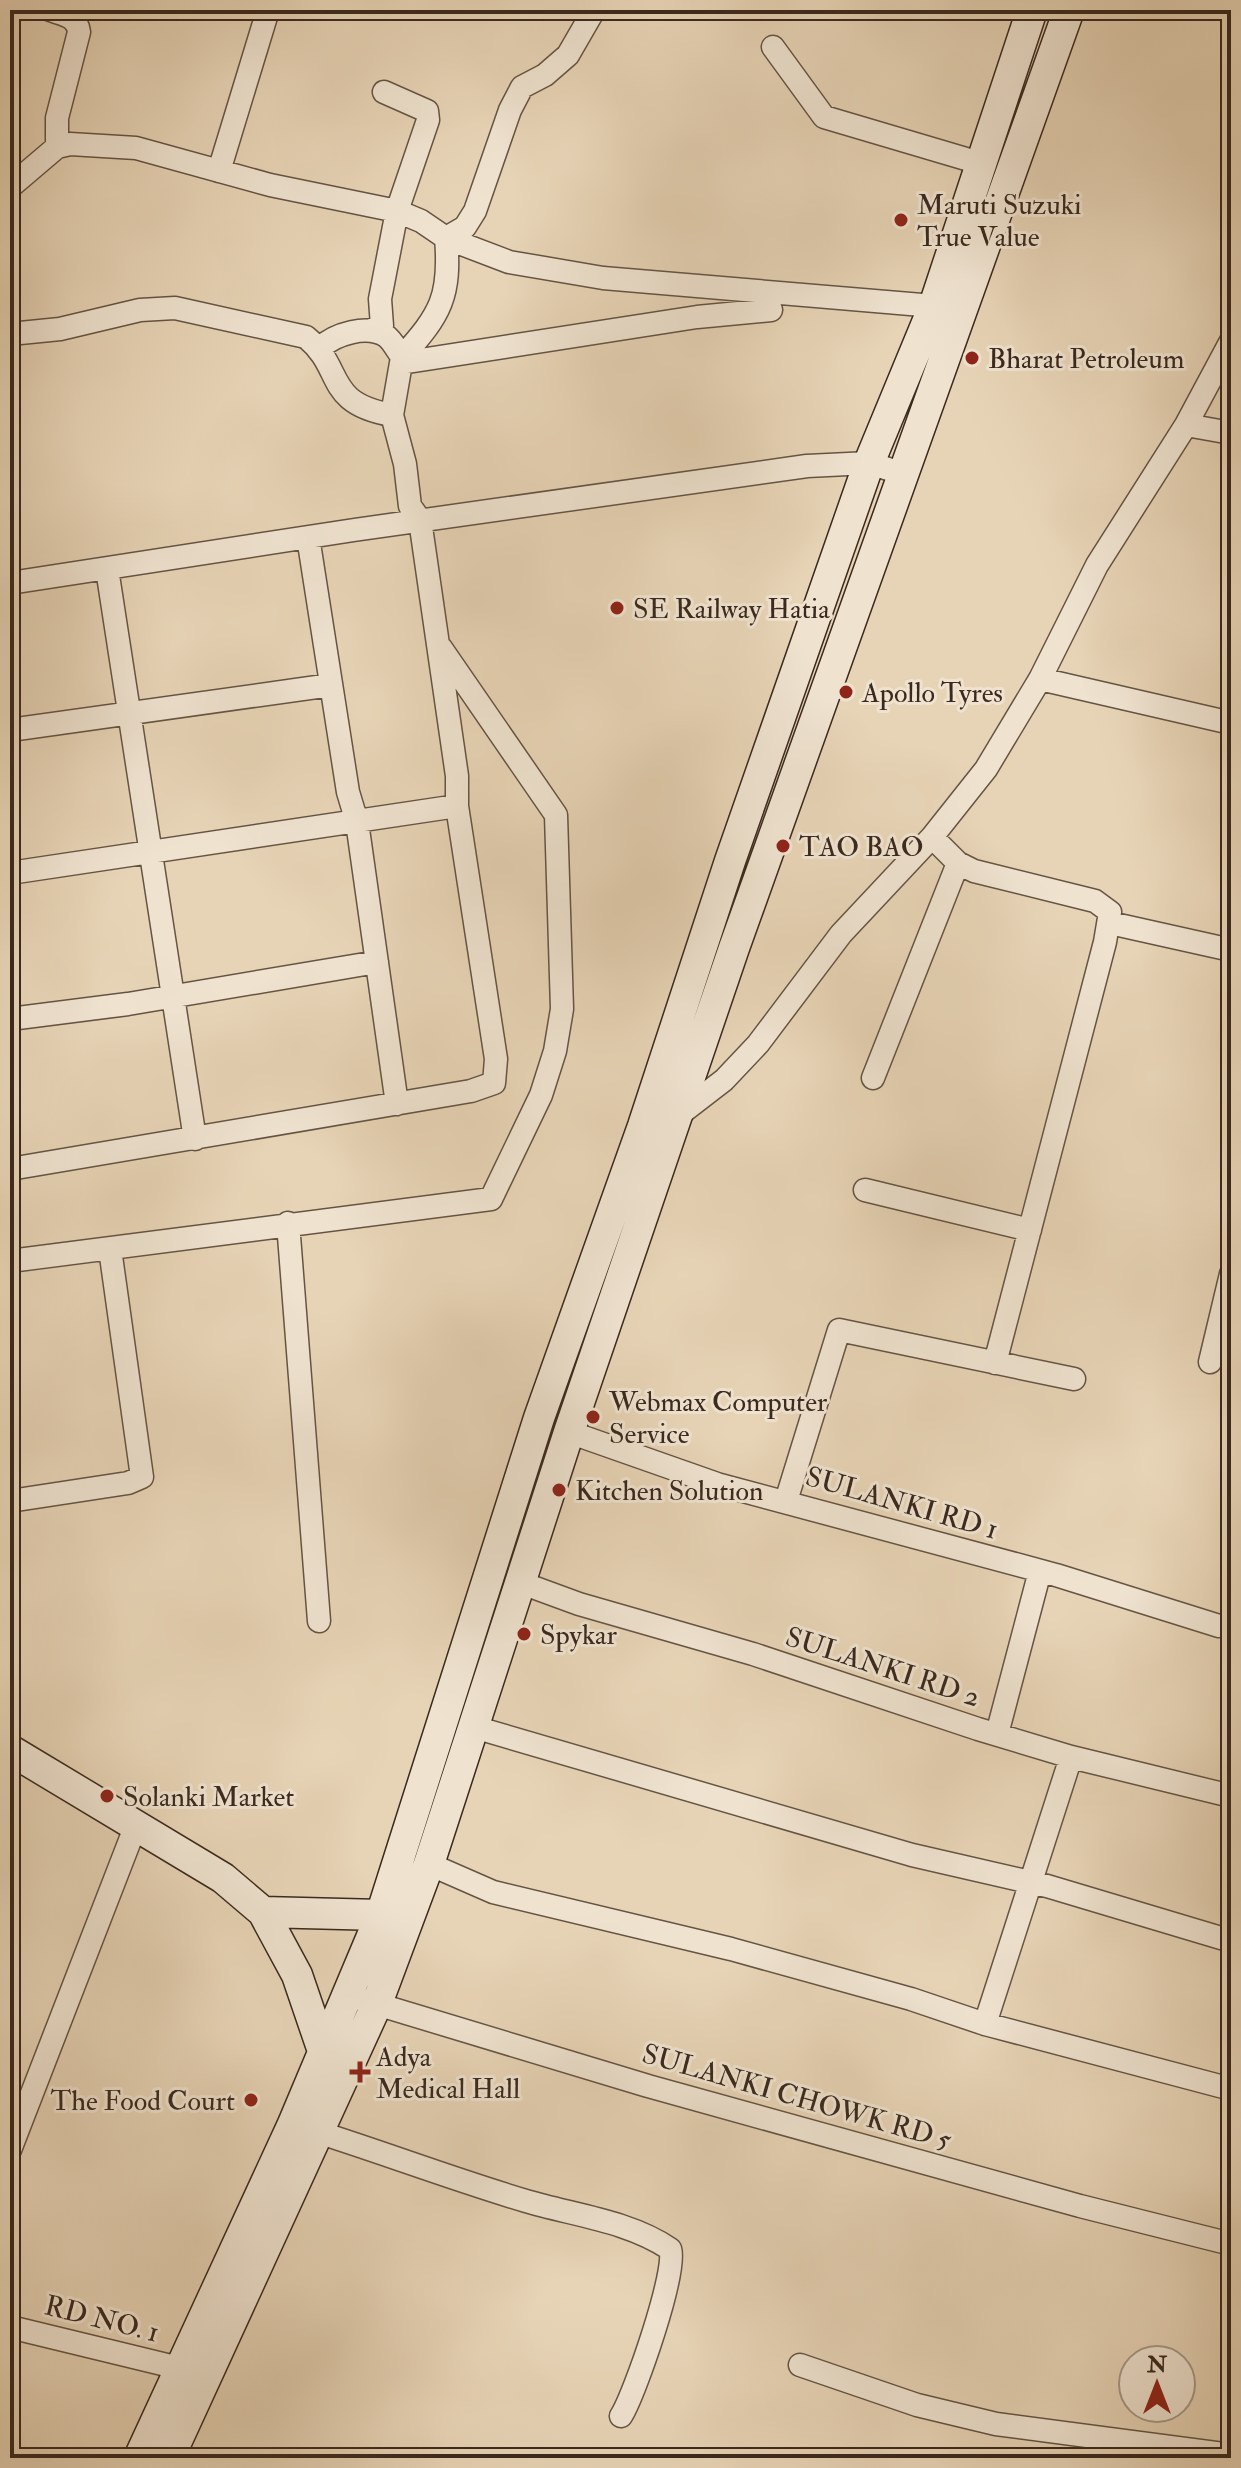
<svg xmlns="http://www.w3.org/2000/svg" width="1241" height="2468" font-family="'IM FELL Double Pica',serif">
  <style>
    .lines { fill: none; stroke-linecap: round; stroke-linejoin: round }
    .street-casing { stroke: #655444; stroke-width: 25 }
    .secondary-casing { stroke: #3a291e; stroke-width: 33 }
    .street { stroke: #efe3d0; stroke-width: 22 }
    .secondary { stroke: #efe3d0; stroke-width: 30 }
    .poi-dot { fill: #8f2418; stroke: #efe3d0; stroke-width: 3 }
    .labels { text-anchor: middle; stroke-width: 6; stroke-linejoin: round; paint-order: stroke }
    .poi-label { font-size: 28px; fill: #3a291e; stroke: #efe3d0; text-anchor: start }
    .street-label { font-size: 28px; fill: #3a291e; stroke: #efe3d0 }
  </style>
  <rect width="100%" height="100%" fill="#e7d4b6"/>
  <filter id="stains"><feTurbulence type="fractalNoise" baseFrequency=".0025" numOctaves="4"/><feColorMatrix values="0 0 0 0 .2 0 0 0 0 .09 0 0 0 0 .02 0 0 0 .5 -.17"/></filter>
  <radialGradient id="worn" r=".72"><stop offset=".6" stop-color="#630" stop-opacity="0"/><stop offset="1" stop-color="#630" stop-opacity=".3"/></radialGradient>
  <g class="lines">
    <defs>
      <path id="street" d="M50 10C64 15 77 16 79 32L57 118V147
        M773 47 824 117 983 164
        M219 171 268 10
        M10 187 57 147 70 144 136 148 270 185 397 211 428 120 427 111 384 92
        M371 330 382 326 380 299 397 211 421 221 446 238 465 227 475 211 510 110 522 87 545 75 568 55 594 10
        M10 334 60 329 140 310 175 308 306 337C345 369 323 403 392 415
        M320 348C335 334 367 324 386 336 392 340 397 350 402 357 441 314 451 296 446 238L509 262 603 278 934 306
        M1186 425 1231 433
        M308 537 348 792 357 822 397 1104
        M107 569 195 1139
        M10 583 354 530 807 466 869 463 901 473
        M1040 679 1231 723
        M10 730 331 685
        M932 837 958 863 974 871 1095 901 1110 912 1105 942 995 1363
        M10 873 457 806
        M1110 923 1231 950
        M10 1019 128 1004 377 962
        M873 1078 958 863
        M676 1117 724 1080 758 1044 841 934 932 837 986 769 1040 679 1097 565 1186 425 1231 341
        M10 1169 471 1091 494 1083 496 1059 457 806V776L420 520 410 506 405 464 392 415 401 363 697 317 771 310
        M865 1190 1030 1230
        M288 1223 319 1621
        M10 1261 491 1199 541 1095 555 1051 562 1009 556 815 441 648
        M1210 1362 1231 1274
        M569 1432 717 1484 1056 1575 1219 1626
        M10 1501 128 1483 142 1477 110 1249
        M786 1501 839 1330 1074 1379
        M519 1582 579 1604 753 1654 978 1729 1071 1757 1231 1796
        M474 1727 912 1855 1047 1886 1231 1941
        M997 1734 1040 1571
        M429 1864 493 1892 731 1949 911 1999 985 2024 1231 2089
        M350 1996 648 2086 1080 2206 1231 2244
        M985 2024 1071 1757
        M305 2128C379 2151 452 2179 526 2201 573 2215 629 2221 670 2249 679 2266 634 2397 621 2416
        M10 2150 136 1825
        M10 2327 179 2368
        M800 2365 917 2405 996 2424 1231 2455"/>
      <path id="secondary" d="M10 1750 223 1878 263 1912 297 1975 324 2054 333 2059
        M263 1912 381 1915 399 1921
        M139 2458 293 2124 381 1915 539 1418 643 1126 730 861 869 463 934 306 1032 10
        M169 2458 376 2006 429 1864 569 1432 734 948 1069 10"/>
    </defs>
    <use href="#street" class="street-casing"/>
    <use href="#secondary" class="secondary-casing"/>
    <use href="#street" class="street"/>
    <use href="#secondary" class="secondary"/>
  </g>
  <g class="poi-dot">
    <circle cx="901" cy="220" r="8"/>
    <circle cx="972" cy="358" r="8"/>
    <circle cx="617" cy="608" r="8"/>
    <circle cx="846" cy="692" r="8"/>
    <circle cx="783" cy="846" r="8"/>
    <circle cx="593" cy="1417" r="8"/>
    <circle cx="559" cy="1490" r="8"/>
    <circle cx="524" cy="1634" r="8"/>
    <circle cx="107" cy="1796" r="8"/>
    <path d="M356 2060h8v8h8v8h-8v8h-8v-8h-8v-8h8z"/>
    <circle cx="251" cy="2100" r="8"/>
  </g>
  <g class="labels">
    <g class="poi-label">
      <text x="917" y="214">Maruti Suzuki<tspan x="917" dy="32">True Value</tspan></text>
      <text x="988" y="368">Bharat Petroleum</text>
      <text x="633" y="618">SE Railway Hatia</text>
      <text x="862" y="702">Apollo Tyres</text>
      <text x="799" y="856">TAO BAO</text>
      <text x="609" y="1411">Webmax Computer<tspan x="609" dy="32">Service</tspan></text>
      <text x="575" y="1500">Kitchen Solution</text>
      <text x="540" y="1644">Spykar</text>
      <text x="123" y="1806">Solanki Market</text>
      <text x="376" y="2066">Adya<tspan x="376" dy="32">Medical Hall</tspan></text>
      <text x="235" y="2110" text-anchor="end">The Food Court</text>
    </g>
    <g class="street-label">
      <text transform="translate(902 1502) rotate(16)" y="10">SULANKI RD 1</text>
      <text transform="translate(883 1666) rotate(18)" y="10">SULANKI RD 2</text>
      <text transform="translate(797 2096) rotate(16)" y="10">SULANKI CHOWK RD 5</text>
      <text transform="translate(102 2318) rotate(14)" y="10">RD NO. 1</text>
    </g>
  </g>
  <rect width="1241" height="2468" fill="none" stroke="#e7d4b6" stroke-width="40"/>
  <rect x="12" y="12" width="1217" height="2444" fill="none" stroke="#3a291e" stroke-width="4"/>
  <rect x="20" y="20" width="1201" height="2428" fill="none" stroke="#3a291e" stroke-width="2"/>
  <g transform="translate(1157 2384)"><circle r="38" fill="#efe3d0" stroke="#a79989" stroke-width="2"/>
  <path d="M0-6L14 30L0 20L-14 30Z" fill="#8f2418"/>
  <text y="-12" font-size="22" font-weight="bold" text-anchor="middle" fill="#3a291e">N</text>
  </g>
  <rect width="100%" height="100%" filter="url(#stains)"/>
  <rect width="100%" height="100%" fill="url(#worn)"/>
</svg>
